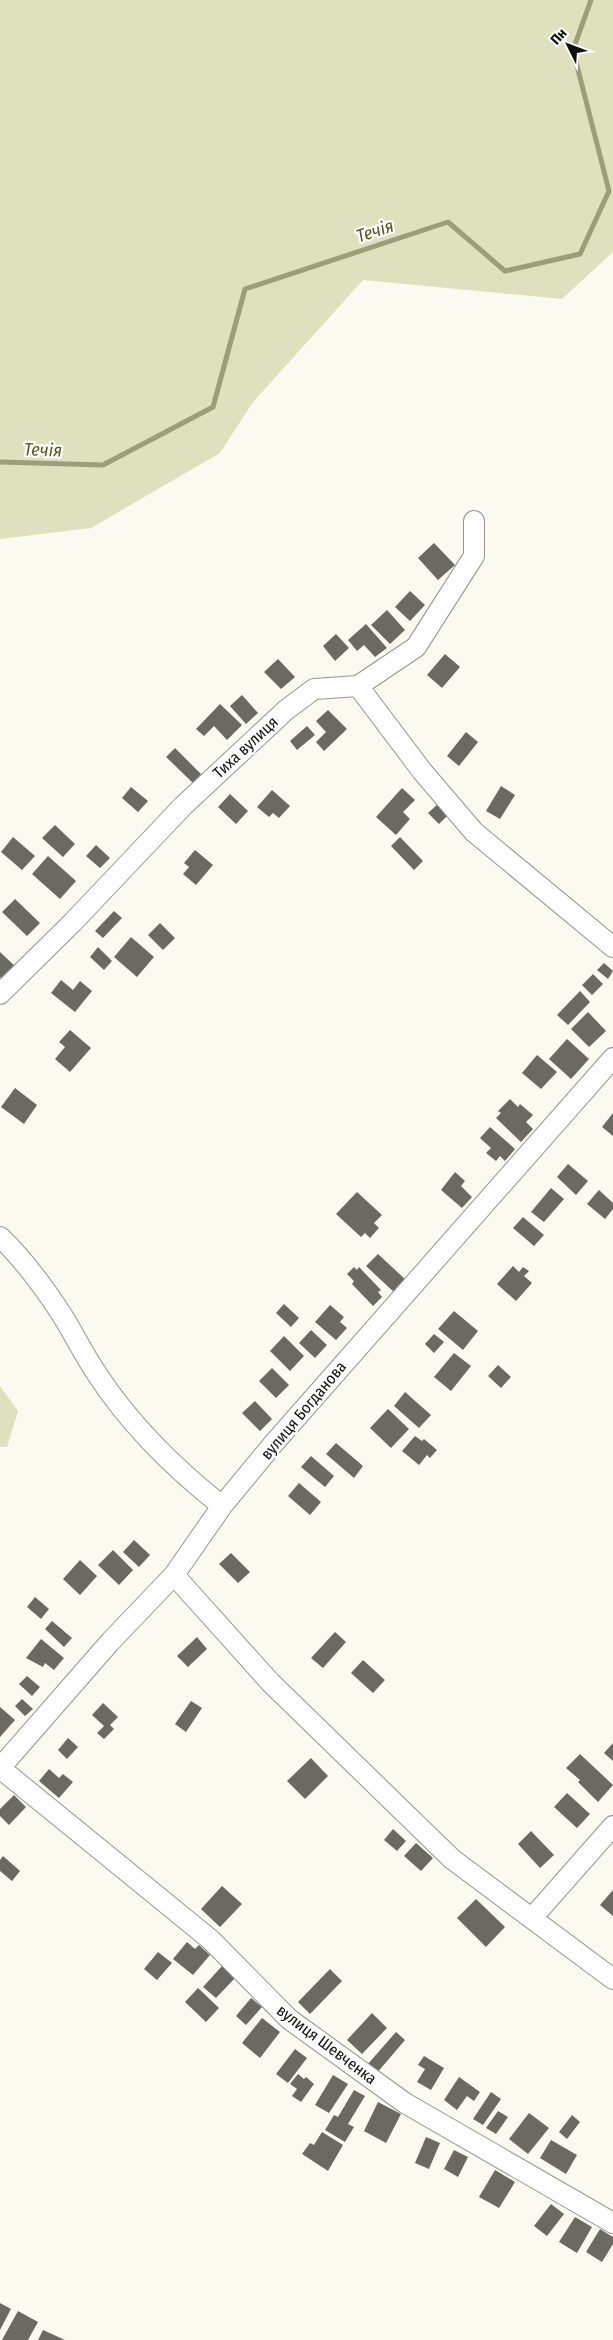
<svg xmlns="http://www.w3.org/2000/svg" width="613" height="2340" font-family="'Fira Sans Condensed',sans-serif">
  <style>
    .green { fill: #dee0be }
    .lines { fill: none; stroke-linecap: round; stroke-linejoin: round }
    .stream { stroke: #9c9e7a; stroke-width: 5 }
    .building { fill: #6a6a63 }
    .minor-casing { stroke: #95968d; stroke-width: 22 }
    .minor { stroke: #fff; stroke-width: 20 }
    .labels { text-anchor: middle; stroke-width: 4.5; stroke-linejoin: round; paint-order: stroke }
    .street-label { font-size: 16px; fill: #10100d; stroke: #fff }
    .water-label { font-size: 18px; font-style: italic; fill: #57581c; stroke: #fff }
  </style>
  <rect width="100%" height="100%" fill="#fafaf1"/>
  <path class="green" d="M0 0H613V252L562 299 363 280 253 402 220 453 91 528 0 539Z
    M0 1386 18 1411 7 1447H0Z"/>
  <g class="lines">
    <path class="stream" d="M0 462 103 465 213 407 245 289 448 222 505 271 580 254 609 191 573 50 591 0"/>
  </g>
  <path class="building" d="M434 543 455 565 438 580 418 558Z
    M410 591 425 605 410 621 395 607Z
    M387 610 405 630 390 644 371 625Z
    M366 624 387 648 375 657 364 645 357 651 348 640Z
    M336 634 349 648 335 661 323 646Z
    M445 654 460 667 442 688 427 675Z
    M278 659 295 677 281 689 264 672Z
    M242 695 258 713 246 724 230 706Z
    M220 704 242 725 227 740 214 726 204 736 196 729Z
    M328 710 347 729 324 751 316 742 326 732 316 721Z
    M307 726 315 735 297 750 290 741Z
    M466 732 478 742 459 766 447 756Z
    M175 748 201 774 193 783 166 757Z
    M501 786 515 795 500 819 486 811Z
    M131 787 148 801 138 812 122 798Z
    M402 788 415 800 403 812 410 819 396 835 376 817Z
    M272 790 290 806 279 818 273 813 269 817 257 807Z
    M230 794 248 811 236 824 218 807Z
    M438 804 449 814 439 824 428 813Z
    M55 825 75 844 63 857 42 838Z
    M13 837 35 856 22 870 1 852Z
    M400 837 423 861 414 870 391 846Z
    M96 845 110 858 100 868 86 856Z
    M195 850 213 865 196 885 183 874 189 867 184 863Z
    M48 856 76 881 60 899 32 874Z
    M15 899 40 923 27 936 2 912Z
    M114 911 122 918 103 938 95 931Z
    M160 923 175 938 163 950 148 935Z
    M131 937 154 957 137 977 114 957Z
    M98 947 112 961 104 970 90 957Z
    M0 952 17 968 5 981 0 977Z
    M604 963 613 971 608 979 597 970Z
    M593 974 603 984 592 995 582 985Z
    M61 980 73 990 80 981 92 991 75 1012 51 993Z
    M580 991 590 1002 568 1025 557 1015Z
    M588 1012 606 1031 589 1047 571 1029Z
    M70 1030 91 1048 70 1072 55 1059 65 1047 59 1042Z
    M567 1039 589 1059 571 1079 549 1059Z
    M537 1055 557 1072 541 1089 522 1073Z
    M15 1088 37 1105 24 1124 1 1107Z
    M510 1099 518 1107 520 1104 533 1115 526 1122 533 1129 521 1142 496 1118 501 1113 498 1111Z
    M613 1113V1136L602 1127Z
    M490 1127 515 1149 505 1161 500 1156 496 1161 486 1153 491 1148 480 1138Z
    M568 1164 588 1181 576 1195 557 1177Z
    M455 1172 465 1181 461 1186 472 1197 462 1208 441 1190Z
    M551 1188 564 1199 544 1222 531 1212Z
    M599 1190 613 1203V1209L605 1219 587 1204Z
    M357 1192 382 1215 374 1223 379 1228 370 1238 365 1233 361 1237 336 1214Z
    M523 1217 544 1235 534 1246 513 1228Z
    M378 1254 407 1281 396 1294 366 1266Z
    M513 1266 519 1272 523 1267 529 1271 524 1276 532 1283 516 1301 497 1284Z
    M354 1267 357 1270 359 1267 381 1290 378 1292 382 1297 373 1306 352 1284 354 1281 347 1274Z
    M284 1304 299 1318 291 1327 276 1313Z
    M330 1305 344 1317 340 1322 347 1328 336 1340 315 1322Z
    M454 1311 478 1331 463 1350 438 1329Z
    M311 1330 327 1345 315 1358 299 1343Z
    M434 1334 444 1342 434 1353 425 1344Z
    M284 1336 304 1356 290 1371 270 1351Z
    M454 1353 471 1366 451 1391 434 1377Z
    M498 1365 511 1377 501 1388 488 1376Z
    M272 1368 289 1385 276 1398 259 1381Z
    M405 1392 431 1415 419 1428 394 1406Z
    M255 1401 272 1419 260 1431 242 1413Z
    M388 1409 409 1429 391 1448 370 1428Z
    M415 1436 422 1441 424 1439 437 1450 430 1458 427 1455 419 1465 402 1451Z
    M336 1443 363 1466 354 1478 326 1454Z
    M311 1456 334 1476 325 1487 301 1467Z
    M299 1483 321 1502 310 1515 288 1496Z
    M134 1540 150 1555 139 1567 123 1552Z
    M113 1550 133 1570 119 1585 98 1565Z
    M231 1553 250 1572 238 1583 219 1564Z
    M80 1560 97 1576 80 1595 63 1579Z
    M35 1597 49 1609 41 1619 27 1607Z
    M52 1621 72 1638 64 1647 45 1629Z
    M335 1632 346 1642 323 1668 311 1658Z
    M197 1637 207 1649 188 1667 177 1656Z
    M41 1639 64 1658 54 1670 45 1663 43 1667 26 1658Z
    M363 1660 385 1680 373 1693 351 1673Z
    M27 1676 40 1687 32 1696 19 1684Z
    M22 1699 33 1709 25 1716 15 1706Z
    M191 1701 202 1708 186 1732 175 1724Z
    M103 1703 118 1717 110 1725 114 1729 104 1739 97 1733 104 1726 92 1715Z
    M0 1707 15 1720 0 1737Z
    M68 1738 78 1747 67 1759 58 1750Z
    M613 1743V1761L604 1753Z
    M580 1754 613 1785 598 1802 578 1782 580 1780 566 1768Z
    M311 1758 328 1776 305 1799 287 1781Z
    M49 1769 59 1778 63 1774 73 1782 59 1798 39 1781Z
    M567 1793 590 1814 577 1828 554 1807Z
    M14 1795 26 1807 9 1825 0 1816V1809Z
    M393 1829 406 1841 397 1851 384 1840Z
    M531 1831 554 1855 540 1868 518 1844Z
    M416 1843 433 1858 421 1871 404 1856Z
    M3 1856 20 1871 12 1881 0 1871V1860Z
    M222 1886 242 1904 220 1927 201 1909Z
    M613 1890V1916L600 1905Z
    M476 1899 505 1927 486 1947 457 1918Z
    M187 1942 195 1949 199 1945 210 1955 193 1975 173 1959Z
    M158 1952 172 1963 157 1980 144 1969Z
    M222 1966 235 1978 216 1998 203 1987Z
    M330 1969 342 1981 310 2014 298 2002Z
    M198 1988 219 2008 206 2022 185 2002Z
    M251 1998 262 2007 246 2025 236 2016Z
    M372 2013 387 2028 362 2054 347 2040Z
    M262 2018 280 2032 260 2058 242 2043Z
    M396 2032 405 2040 376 2074 367 2065Z
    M295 2049 307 2058 288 2083 276 2074Z
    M424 2056 444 2068 431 2090 417 2082 425 2069 418 2065Z
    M298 2074 304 2079 306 2077 314 2084 301 2102 292 2096 297 2089 290 2084Z
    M333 2075 348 2084 329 2113 315 2105Z
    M459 2077 480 2092 474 2101 467 2096 457 2110 444 2100Z
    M354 2090 365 2096 348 2124 354 2127 345 2142 325 2130 334 2115 338 2117Z
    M491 2092 501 2099 483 2125 473 2119Z
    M378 2102 401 2114 386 2143 364 2131Z
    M498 2111 508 2117 496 2134 486 2128Z
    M529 2113 549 2128 528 2154 509 2139Z
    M572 2115 580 2122 567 2139 559 2132Z
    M322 2132 343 2145 328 2171 302 2154 310 2143 314 2145Z
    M426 2137 440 2143 429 2169 415 2163Z
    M551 2140 577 2155 566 2174 540 2158Z
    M454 2150 468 2157 458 2177 444 2169Z
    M495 2170 515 2182 499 2208 479 2197Z
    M551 2204 564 2214 547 2236 534 2226Z
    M575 2217 592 2227 577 2253 559 2242Z
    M600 2229 613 2237V2244L602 2262 586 2252Z
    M0 2303 11 2309 0 2330Z
    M18 2311 38 2322 28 2340H2Z
    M43 2330 65 2340H38Z"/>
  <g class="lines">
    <defs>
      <path id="minor" d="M358 686 422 771 474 832 613 947
        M0 994 73 922 183 806 286 710 314 689 358 686 416 647 474 556V521
        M613 1058 274 1443 222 1506 174 1575 110 1642 0 1768 211 1940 289 2019 405 2103 613 2223
        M0 1237C24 1260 44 1287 62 1315 74 1334 84 1355 97 1374 130 1425 174 1468 222 1506
        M174 1575 270 1682 452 1859 613 1979
        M532 1918 613 1826"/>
    </defs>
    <use href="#minor" class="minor-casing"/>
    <use href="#minor" class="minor"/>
  </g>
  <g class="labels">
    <g class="street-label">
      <text transform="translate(245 747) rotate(-43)" y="6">Тиха вулиця</text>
      <text transform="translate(303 1410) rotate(-50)" y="6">вулиця Богданова</text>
      <text transform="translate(327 2044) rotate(37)" y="6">вулиця Шевченка</text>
    </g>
    <g class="water-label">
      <text transform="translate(375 231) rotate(-18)" y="6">Течія</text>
      <text transform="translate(43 450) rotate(2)" y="6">Течія</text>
    </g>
  </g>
  <g transform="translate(568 45) rotate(312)" stroke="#ffffff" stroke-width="4" paint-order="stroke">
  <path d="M0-4L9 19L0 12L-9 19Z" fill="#10100d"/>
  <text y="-8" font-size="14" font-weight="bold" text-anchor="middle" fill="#10100d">Пн</text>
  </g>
</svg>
